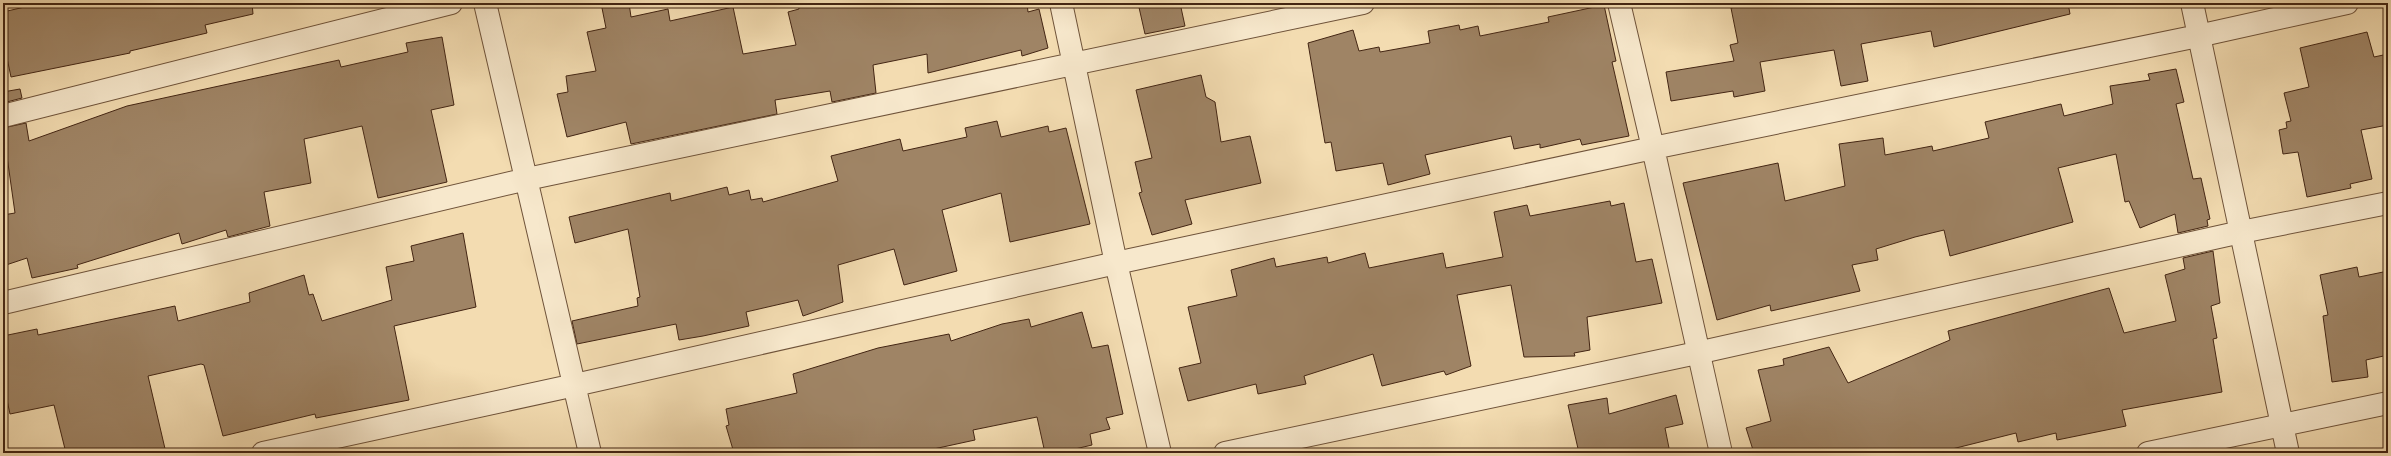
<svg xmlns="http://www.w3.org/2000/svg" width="2391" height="456" font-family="Alegreya,serif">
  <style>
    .building { fill: #9f8465; stroke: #432513 }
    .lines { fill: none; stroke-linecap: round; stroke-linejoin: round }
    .minor-casing { stroke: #6f533a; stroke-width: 24 }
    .minor { stroke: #f7e8cc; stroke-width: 22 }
  </style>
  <rect width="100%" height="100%" fill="#f3dcb1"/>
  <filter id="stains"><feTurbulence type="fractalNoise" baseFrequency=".005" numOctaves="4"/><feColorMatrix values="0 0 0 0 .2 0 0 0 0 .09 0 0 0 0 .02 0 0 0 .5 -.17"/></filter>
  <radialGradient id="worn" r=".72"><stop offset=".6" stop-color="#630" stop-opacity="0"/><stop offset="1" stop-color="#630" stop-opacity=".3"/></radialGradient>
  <path class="building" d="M42 3H252L253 14 205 25 207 33 130 51V53L11 77 3 39V12Z
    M601 3H629L631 17 668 9 670 21 733 7 743 54 796 45 788 12 799 9 798 3H1027L1028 12 1039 9 1048 48 1022 56 1021 50 928 73 927 54 873 65 876 93 832 102 830 91 775 100 777 114 631 144 626 122 567 137 557 94 568 92 566 76 596 71 587 32 606 28Z
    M1138 3H1180L1185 26 1145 34Z
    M1755 3H2068L2070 14 1934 47 1931 31 1861 44 1868 81 1841 86 1834 50 1760 62 1765 91 1734 97 1733 91 1671 101 1666 72 1734 61 1730 45 1738 43 1731 8Z
    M1604 5 1616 61 1612 62 1629 136 1582 145 1580 139 1540 148V144L1514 149 1511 136 1425 155 1430 174 1388 185 1383 163 1336 171 1331 142 1325 143 1308 43 1353 30 1359 51 1379 47 1380 52 1430 43 1428 31 1459 25 1460 30 1478 26 1480 36 1549 22 1548 17Z
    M2367 32 2374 57 2388 54V125L2361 130 2372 179 2350 184 2351 188 2307 197 2298 152 2283 154 2279 130 2287 128 2286 122 2291 121 2284 93 2309 87 2300 48Z
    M442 37 454 105 431 110 447 182 378 198 362 126 304 139 311 183 264 192 270 226 228 237 226 230 182 244 179 233 77 265 78 268 32 278 27 258 3 266V215L15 213 3 128 26 123 29 141 127 106 339 60 341 67 408 52 406 43Z
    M2176 69 2184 102 2176 104 2193 179 2201 178 2210 219 2207 220 2208 226 2178 233 2175 214 2140 228 2129 201 2125 202 2116 154 2058 168 2073 222 1950 256 1944 230 1915 237 1876 249 1878 260 1852 265 1860 291 1771 311 1770 305 1717 320 1683 183 1778 163 1785 201 1845 186 1839 144 1883 138 1885 155 1932 146 1933 151 1989 138 1985 122 2061 104 2064 116 2113 104 2110 86 2150 80 2148 74Z
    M1201 75 1206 97 1215 102 1221 142 1250 136 1261 183 1185 200 1192 224 1152 235 1139 193 1142 192 1135 162 1152 158 1136 90Z
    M20 89 22 98 3 103V92Z
    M997 121 1001 137 1048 126 1049 132 1066 128 1090 224 1010 242 1001 193 942 210 957 271 904 285 894 249 838 265 843 302 803 316 798 300 746 312 749 326 703 336 679 340 676 324 577 344 572 321 638 306 637 298 640 297 628 229 575 243 569 217 670 193 671 201 727 187 729 195 749 190 751 200 762 198 763 202 838 181 831 156 900 139 903 151 967 137 965 128Z
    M1610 201 1611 206 1624 203 1636 262 1652 259 1662 303 1587 317 1590 350 1574 353 1575 356 1524 357 1511 285 1457 295 1471 366 1446 375 1444 371 1382 386 1373 354 1304 376 1306 384 1258 394 1256 384 1188 401 1179 368 1201 363 1188 307 1237 296 1231 270 1274 258 1276 267 1327 257 1328 263 1365 253 1369 268 1443 253 1446 268 1503 257 1494 212 1527 205 1530 216Z
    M463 233 476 307 394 326 409 400 316 418 315 414 223 436 204 365 201 364 148 376 166 453H66L54 405 10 414 3 381V336L37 329 38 335 175 306 178 321 250 302 249 293 304 275 309 295 313 294 322 321 392 300 386 267 414 261 411 246Z
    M2213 251 2220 303 2211 306 2217 338 2213 339 2222 392 2122 410 2126 426 2057 440 2056 433 2018 442 2016 433 1936 453H1754L1746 428 1771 421 1758 370 1784 365 1783 359 1829 347 1848 383 1950 340 1948 331 2109 288 2124 333 2176 321 2165 275 2185 269 2183 258Z
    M2357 267 2359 277 2388 271V355L2366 360 2368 377 2332 382 2323 316 2328 315 2320 275Z
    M1082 312 1092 348 1108 345 1123 414 1106 418 1110 429 1090 434 1092 445 1058 453H1045L1037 417 973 430 975 440 929 450 930 453H734L726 426 729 425 726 409 797 393 793 374 878 348 949 334 951 341 1002 324 1029 319 1031 327Z
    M1676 395 1683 424 1665 428 1670 453H1579L1568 405 1607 398 1609 414Z"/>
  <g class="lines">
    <defs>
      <path id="minor" d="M485 3 590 453
        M1061 3 1116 263 1160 453
        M1619 3 1653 148 1721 453
        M2192 3 2288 453
        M3 116 451 3
        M3 303 527 179 1363 3
        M263 453 575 385 1116 263 1653 148 2198 36 2347 3
        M1225 453 1697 353 2241 232 2388 203
        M2148 453 2388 403"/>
    </defs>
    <use href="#minor" class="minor-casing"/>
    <use href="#minor" class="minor"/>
  </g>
  <rect width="2391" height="456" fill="none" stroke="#f3dcb1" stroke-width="16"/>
  <rect x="4" y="4" width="2383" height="448" fill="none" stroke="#432513" stroke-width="2"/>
  <rect x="8" y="8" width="2375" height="440" fill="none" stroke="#432513"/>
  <rect width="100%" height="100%" filter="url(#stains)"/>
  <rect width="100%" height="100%" fill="url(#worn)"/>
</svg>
